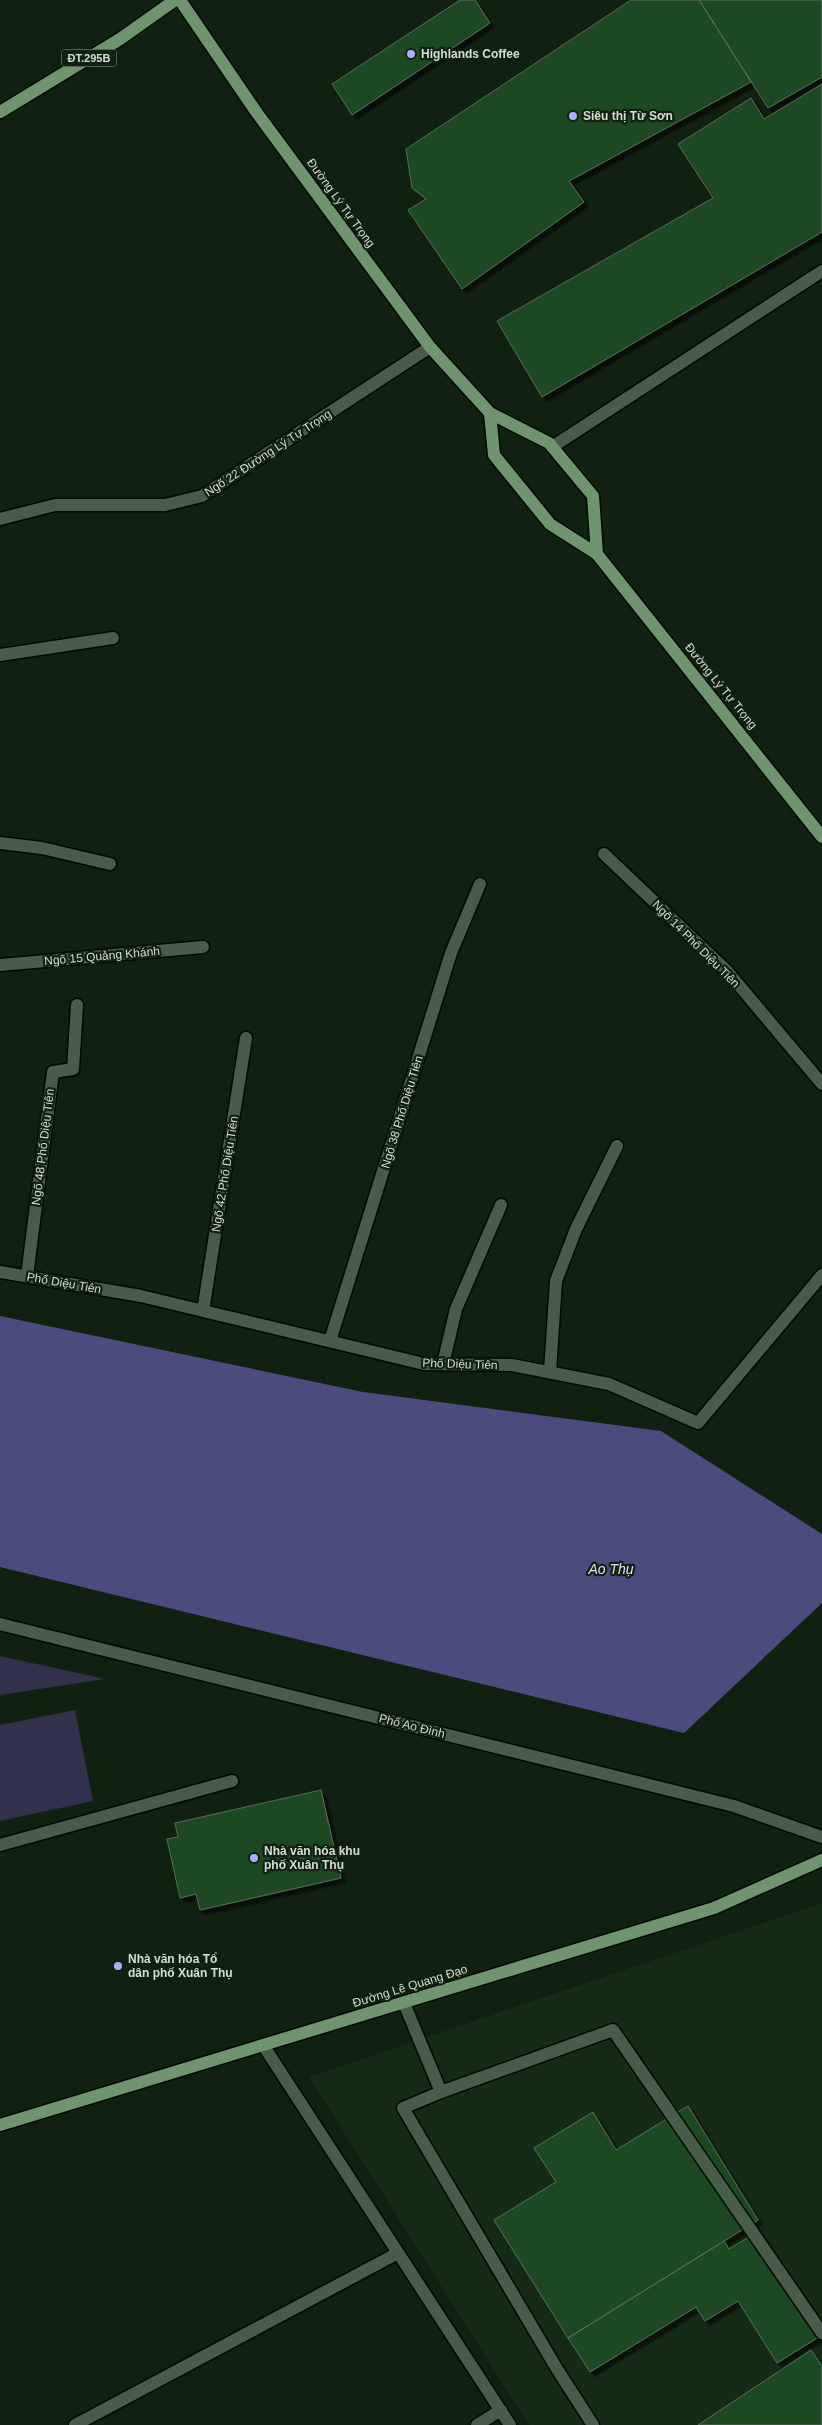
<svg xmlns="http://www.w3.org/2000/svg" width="822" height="2425" font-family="Helvetica,sans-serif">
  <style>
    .built { fill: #162b16 }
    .green { fill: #31314d }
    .water { fill: #4c4b7d }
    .building { fill: #1f4821; stroke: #596c59; filter: url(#shadow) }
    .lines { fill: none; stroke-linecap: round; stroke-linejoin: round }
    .minor-casing { stroke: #010a01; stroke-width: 15 }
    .major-casing { stroke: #010a01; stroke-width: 15 }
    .minor { stroke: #495b49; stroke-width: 12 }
    .major { stroke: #6e956e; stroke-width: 12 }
    .poi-dot { fill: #adaffb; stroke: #112111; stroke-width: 2 }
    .labels { text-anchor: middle; stroke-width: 4.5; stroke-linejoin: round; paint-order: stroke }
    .shield { fill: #112111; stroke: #9aa69a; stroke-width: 1 }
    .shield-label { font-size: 11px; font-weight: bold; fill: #d4dfd4 }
    .poi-label { font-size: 12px; font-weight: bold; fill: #d4dfd4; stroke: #112111; text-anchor: start }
    .street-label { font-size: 12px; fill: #d4dfd4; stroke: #112111 }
    .water-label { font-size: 14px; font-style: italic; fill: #e1e2f2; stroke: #112111 }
  </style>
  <defs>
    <filter id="shadow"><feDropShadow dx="4.5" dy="4.5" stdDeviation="1" flood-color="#0009"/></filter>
  </defs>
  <rect width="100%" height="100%" fill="#112111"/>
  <path class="built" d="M822 1903V2425H529L309 2077Z"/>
  <path class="green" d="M0 1656 105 1679 0 1695Z
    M75 1710 93 1801 0 1821V1725Z"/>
  <path class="water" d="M0 1316 363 1392 661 1431 822 1534V1603L684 1733 0 1567Z"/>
  <path class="building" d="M460 0H475L490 23 352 115 332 84Z
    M631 0H699L751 82 569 181 584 202 462 289 408 210 426 199 412 188 406 149Z
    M699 0H822V77L768 108Z
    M822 84V232L542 397 497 321 713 198 678 144 751 98 764 119Z
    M321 1790 341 1878 200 1910 196 1894 180 1898 167 1839 178 1837 175 1823Z
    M688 2106 758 2220 568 2338 494 2220 556 2182 534 2148 593 2112 616 2150Z
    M759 2231 822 2335 777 2363 738 2301 705 2321 696 2307 590 2372 568 2338 724 2241 729 2249Z
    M811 2350 822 2366V2425H698Z"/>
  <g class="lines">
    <defs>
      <path id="minor" d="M552 447 822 271
        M0 519 55 505H165L202 496 430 347
        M0 655 113 638
        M0 843 42 848 110 864
        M604 854 727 971 822 1084
        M0 965 203 947
        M0 1272 141 1296 424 1364 512 1365 609 1384 698 1423 822 1275
        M27 1276 53 1072 73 1069 77 1005
        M203 1311 246 1038
        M330 1341 451 953 480 884
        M443 1364 456 1309 501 1205
        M550 1372 556 1281 576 1229 617 1146
        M0 1624 734 1806 822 1837
        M0 1845 232 1781
        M404 2003 441 2092
        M263 2045 510 2425
        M75 2425 398 2253
        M477 2425 501 2410
        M593 2425 557 2369 403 2108 441 2092 613 2030 822 2333"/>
      <path id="major" d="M180 0 257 113 430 347 490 413 549 443 593 496 597 554
        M0 112 120 39 175 0
        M490 413 494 455 550 524 597 554 822 837
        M0 2125 714 1908 822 1860"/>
    </defs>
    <use href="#minor" class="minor-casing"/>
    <use href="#major" class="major-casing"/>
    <use href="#minor" class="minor"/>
    <use href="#major" class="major"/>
  </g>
  <g class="poi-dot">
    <circle cx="411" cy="54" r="5"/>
    <circle cx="573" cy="116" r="5"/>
    <circle cx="254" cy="1858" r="5"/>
    <circle cx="118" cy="1966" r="5"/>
  </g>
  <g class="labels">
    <rect class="shield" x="61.5" y="49.5" width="55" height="17" rx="4"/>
    <g class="shield-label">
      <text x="89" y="62">ĐT.295B</text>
    </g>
    <g class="poi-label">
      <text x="421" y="58">Highlands Coffee</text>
      <text x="583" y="120">Siêu thị Từ Sơn</text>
      <text x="264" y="1855">Nhà văn hóa khu<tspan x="264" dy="14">phố Xuân Thụ</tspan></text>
      <text x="128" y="1963">Nhà văn hóa Tổ<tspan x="128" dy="14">dân phố Xuân Thụ</tspan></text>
    </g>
    <g class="street-label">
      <text transform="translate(341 203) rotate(54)" y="4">Đường Lý Tự Trọng</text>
      <text transform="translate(268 453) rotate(-33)" y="4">Ngõ 22 Đường Lý Tự Trọng</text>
      <text transform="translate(721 686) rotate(51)" y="4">Đường Lý Tự Trọng</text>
      <text transform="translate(696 944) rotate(45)" y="4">Ngõ 14 Phố Diệu Tiên</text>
      <text transform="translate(102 956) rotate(-5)" y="4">Ngõ 15 Quảng Khánh</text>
      <text transform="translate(402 1112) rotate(-73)" y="4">Ngõ 38 Phố Diệu Tiên</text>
      <text transform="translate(43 1147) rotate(-83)" y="4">Ngõ 48 Phố Diệu Tiên</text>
      <text transform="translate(225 1174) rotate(-81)" y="4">Ngõ 42 Phố Diệu Tiên</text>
      <text transform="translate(64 1283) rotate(10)" y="4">Phố Diệu Tiên</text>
      <text transform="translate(460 1364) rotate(2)" y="4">Phố Diệu Tiên</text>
      <text transform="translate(412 1726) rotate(14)" y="4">Phố Ao Đình</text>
      <text transform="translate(410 1986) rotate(-17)" y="4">Đường Lê Quang Đạo</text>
    </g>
    <g class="water-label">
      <text x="611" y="1574">Ao Thụ</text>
    </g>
  </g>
</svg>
